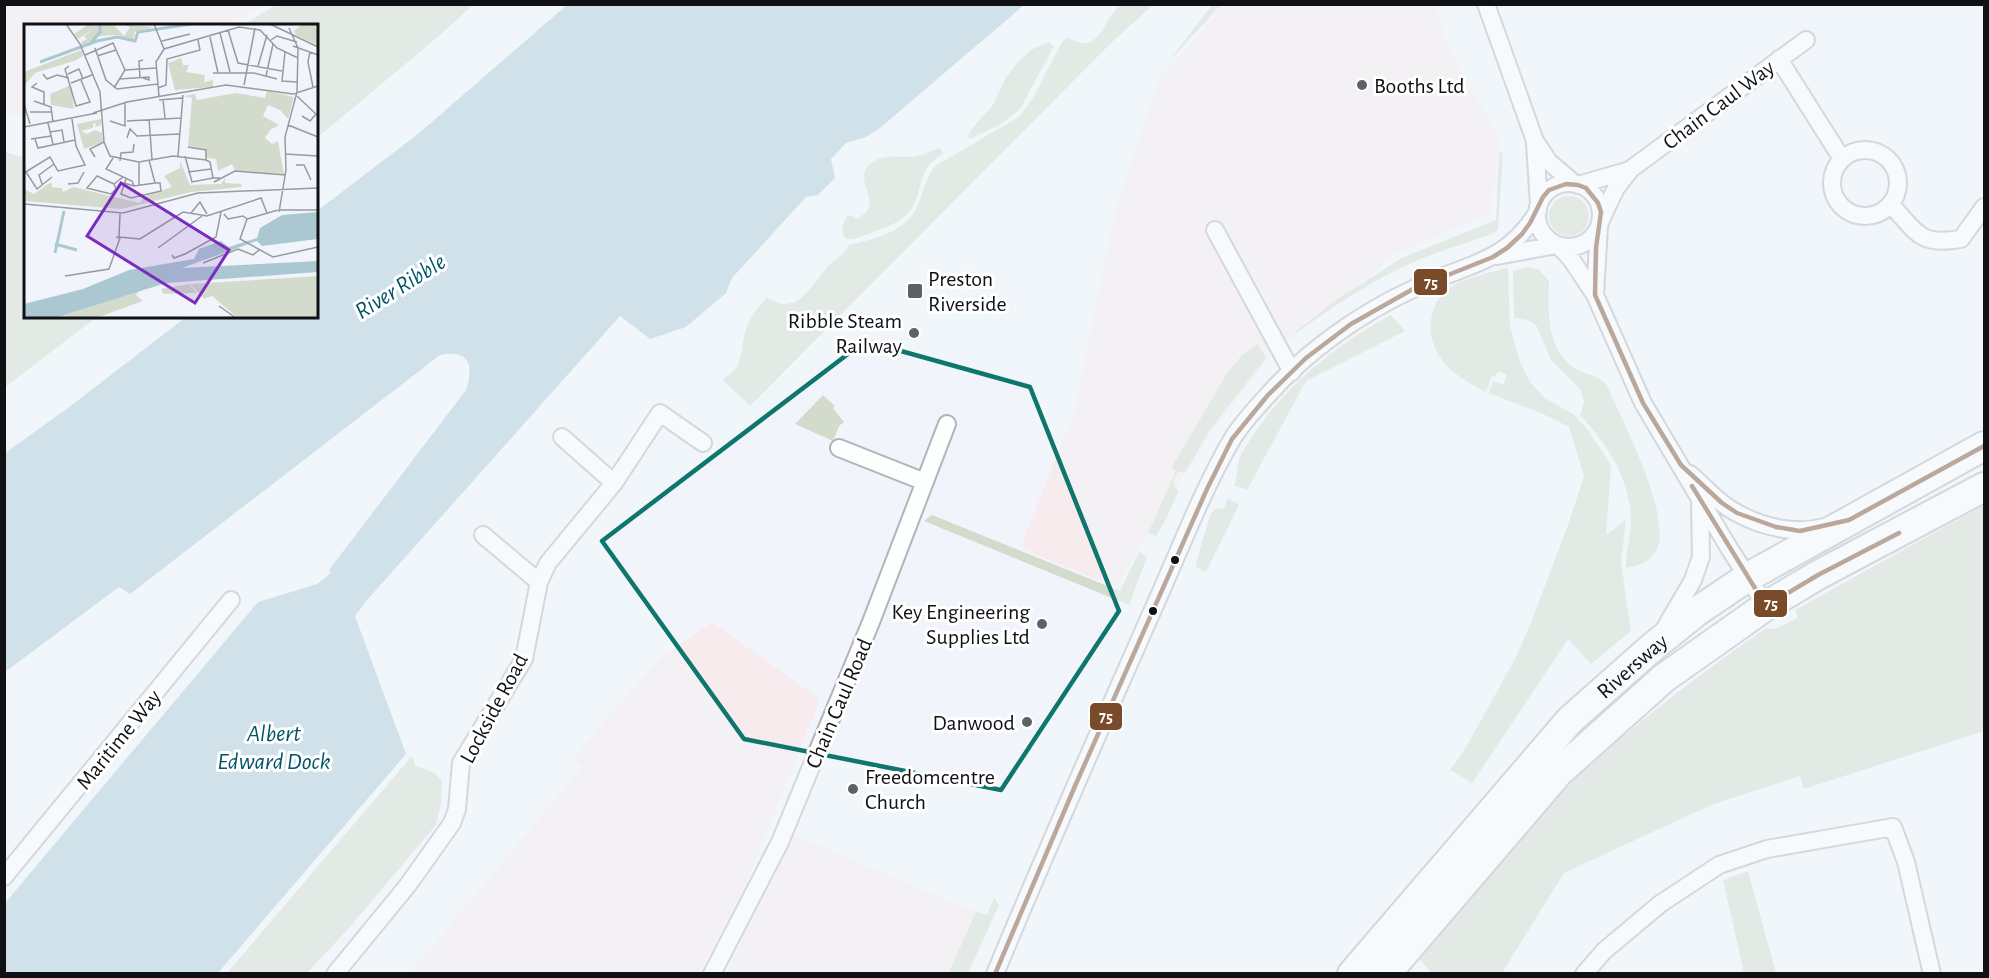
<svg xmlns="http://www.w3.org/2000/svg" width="1989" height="978" font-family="'Alegreya Sans',sans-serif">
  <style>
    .industrial { fill: #f8ebed }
    .green { fill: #d3dbcc }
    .water { fill: #abc8d2 }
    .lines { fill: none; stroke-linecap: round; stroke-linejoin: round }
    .minor-casing { stroke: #b1b4b8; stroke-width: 20 }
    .trunk-casing { stroke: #b1b4b8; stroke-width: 32 }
    .minor { stroke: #fdfefe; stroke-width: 16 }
    .trunk { stroke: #fdfefe; stroke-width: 28 }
    .bus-1-casing { stroke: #fff; stroke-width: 9 }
    .bus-1 { stroke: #7a4b2a; stroke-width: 4.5 }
    .marked { fill: none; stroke: #0f766e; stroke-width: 4.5; stroke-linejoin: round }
    .poi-dot { fill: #5e6165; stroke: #fff; stroke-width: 2 }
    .bus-dot { fill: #0f1114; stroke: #fff; stroke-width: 2 }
    .labels { text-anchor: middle; stroke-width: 6; stroke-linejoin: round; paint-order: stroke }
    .poi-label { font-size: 22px; fill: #0f1114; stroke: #fff; text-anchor: start }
    .street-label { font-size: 22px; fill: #0f1114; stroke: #fff }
    .water-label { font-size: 24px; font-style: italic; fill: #005568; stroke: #fff }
    .inset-river { fill: none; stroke: #abc8d2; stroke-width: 3 }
    .inset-road { fill: none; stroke: #979a9f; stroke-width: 1.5 }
    .view { fill: #7b2cbf; fill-opacity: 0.15; stroke: #7b2cbf; stroke-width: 3 }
    .inset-edge { fill: none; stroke: #0f1114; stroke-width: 3 }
    .line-badge { stroke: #fff; stroke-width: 2 }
    .badge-label { font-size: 16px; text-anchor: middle; font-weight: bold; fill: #fff }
  </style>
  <rect width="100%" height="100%" fill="#f1f5fb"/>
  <path class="industrial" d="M4 5 5 4 262 5 230 25 26 26 25 120 5 112Z
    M1223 5H1436L1446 43 1500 140 1490 214 1397 253 1272 354 1212 430 1116 587 1025 550 1021 546 1074 412 1117 204 1159 79Z
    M712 622 820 699 737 906 699 973H413L414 968 582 767 572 759 659 659Z
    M794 835 986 916 961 973 726 974Z"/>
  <path class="green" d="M1122 4 1153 5 1111 43 750 406 722 379C746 368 739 349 746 329 750 316 759 307 767 297 798 319 812 283 829 265 835 259 846 254 848 245 873 240 908 231 918 205 923 192 926 177 935 166L1019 117 1033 98 1062 42 1068 37C1091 52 1098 37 1109 19 1112 13 1117 9 1122 4Z
    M1212 4 1221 5 1169 61 1212 5Z
    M276 5V4L473 5 440 35 317 138 316 26 243 25Z
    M1048 42 1054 46 1020 109 1001 124 970 139 968 136 970 131 993 105 1005 79 1016 64 1031 50Z
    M940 148 943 154C914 170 925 195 908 213 897 225 880 229 866 235 858 237 851 242 844 237L842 229 846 217 851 215 857 219C860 216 865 214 868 210 877 195 849 175 876 160 890 153 903 159 918 156 925 154 932 150 940 148Z
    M1503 151 1498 230 1492 234C1467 243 1442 250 1418 260 1373 279 1334 306 1295 334L1294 333 1333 302 1402 258 1496 220 1499 153Z
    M5 152 25 158 26 316 97 317 5 387Z
    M1549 216a20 20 0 1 1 40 0a20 20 0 1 1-40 0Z
    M1527 267 1538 269 1549 281C1548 311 1546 347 1573 367 1584 375 1597 374 1606 384 1622 419 1669 510 1658 546 1653 561 1640 566 1626 568 1625 552 1631 537 1631 522 1631 480 1607 444 1580 415L1584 402 1580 389 1551 360 1536 325 1528 320 1514 318 1513 271Z
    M1508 268 1510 326 1520 362 1530 382 1545 398 1573 414 1587 429 1611 465 1606 535 1626 520 1621 562 1631 631 1591 664 1568 639 1472 783 1450 770 1465 749 1515 659 1530 625 1568 525 1584 476 1569 427 1541 413 1489 393 1493 381 1503 385 1507 375 1498 371 1495 377 1492 376 1486 392C1472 385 1458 377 1447 366 1424 342 1424 303 1454 285 1469 277 1491 272 1508 268Z
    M1391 315 1405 331 1306 381 1247 490 1234 485C1239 475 1236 464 1241 455 1273 396 1332 346 1391 315Z
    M1258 344 1266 358 1209 431 1185 473 1178 471 1173 483 1178 492 1165 521 1156 536 1148 533 1176 471 1171 469 1176 460 1226 375 1241 356Z
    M823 395 835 406 833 408 844 422 839 426 833 441 795 424Z
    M1228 498 1239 505 1206 572 1198 568 1196 563 1210 515 1215 509 1224 508Z
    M1984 505V731L1804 789 1800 776 1711 805 1564 873 1502 973H1432L1417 957C1464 902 1509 844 1561 793 1624 731 1694 678 1766 628L1775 629 1798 618 1795 610Z
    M932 515 1120 591 1139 552 1147 557 1129 605 924 521Z
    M412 756 415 766 435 773 442 781 441 804 436 825 349 928 307 973H227Z
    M1748 871 1776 973H1744L1723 880Z
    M994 898 999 905 968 973H949L976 911 987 915Z"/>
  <path class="water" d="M568 4 1024 5 880 128 866 137 846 143 831 159 835 178 818 195 806 197 732 278 726 293 686 327 650 339 620 316 368 599 355 616 406 754 218 973H5V903L258 602 317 584 331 573 329 570 466 390C474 365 470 349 440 355L130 594 119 587 5 672V453L68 408 186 317 316 316 317 211 418 134Z"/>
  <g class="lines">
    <defs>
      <path id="minor" d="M1486 4 1535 141 1549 162 1575 184
        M1779 59 1842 159
        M1535 143 1539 205
        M1832 183a33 33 0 1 1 66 0a33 33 0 1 1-66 0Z
        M1537 215a32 32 0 1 1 64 0a32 32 0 1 1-64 0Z
        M1578 185 1630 170
        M1891 205C1918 233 1919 246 1961 239L1984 207
        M1600 222 1616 188 1631 169 1806 40
        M1215 230 1292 372
        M1558 245 1571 259 1595 295 1643 403 1729 548 1766 606
        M1497 256 1556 245
        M1595 295 1599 226
        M562 437 614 483
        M839 448 925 482
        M1690 474C1705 487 1719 504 1737 513 1762 527 1796 535 1824 527
        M483 535 539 582
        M1665 628 1693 580 1701 557 1700 504
        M4 877 231 600
        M335 974 408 885 452 823 457 809 461 763 524 659 539 582 548 563 614 483 660 413 703 443
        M712 974 780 842 871 622 947 424
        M995 974C1045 853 1098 734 1151 614 1177 557 1200 495 1231 441 1240 425 1255 409 1268 395 1307 351 1359 314 1413 289 1464 264 1506 265 1538 211
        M1584 974 1604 951 1660 904 1719 865 1767 849 1893 827 1906 862 1932 974"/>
      <g id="trunk">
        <path id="s1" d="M1352 974 1570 720 1649 650 1696 612 1748 577 1984 446"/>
        <path d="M1386 974 1559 772 1664 678 1766 606 1818 575 1984 487"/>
      </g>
    </defs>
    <use href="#minor" class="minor-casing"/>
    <use href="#trunk" class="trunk-casing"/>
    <use href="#minor" class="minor"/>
    <use href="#trunk" class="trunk"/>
    <defs>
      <path id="bus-1" d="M1692 486 1766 606 1818 575 1899 533
        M995 974 1075 786 1207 489 1232 439 1268 395 1306 358 1351 324 1413 289 1493 257 1507 248 1522 234 1530 223 1543 197 1549 190 1566 184 1578 185 1586 188 1598 203 1601 212 1596 248 1595 295 1643 403 1681 465 1722 503 1737 513 1776 527 1800 531 1849 520 1984 446"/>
    </defs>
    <use href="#bus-1" class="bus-1-casing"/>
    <use href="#bus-1" class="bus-1"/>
  </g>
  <path d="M0 0H1989V978H0ZM865 341 1030 387 1119 611 1001 790 744 739 602 541Z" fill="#f1f5fb" fill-opacity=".55" fill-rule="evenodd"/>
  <path class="marked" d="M865 341 1030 387 1119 611 1001 790 744 739 602 541Z"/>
  <g class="poi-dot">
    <circle cx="1362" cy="85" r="6"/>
    <rect x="907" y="283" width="16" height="16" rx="3"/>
    <circle cx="914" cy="333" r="6"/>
    <circle cx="1042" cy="624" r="6"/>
    <circle cx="1027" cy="722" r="6"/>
    <circle cx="853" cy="789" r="6"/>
  </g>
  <g class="bus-dot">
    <circle cx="1175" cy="560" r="5"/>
    <circle cx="1153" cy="611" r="5"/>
  </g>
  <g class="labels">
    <g class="poi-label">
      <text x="1374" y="93">Booths Ltd</text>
      <text x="928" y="286">Preston<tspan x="928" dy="25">Riverside</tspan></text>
      <text x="902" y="328" text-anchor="end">Ribble Steam<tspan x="902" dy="25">Railway</tspan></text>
      <text x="1030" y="619" text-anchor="end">Key Engineering<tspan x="1030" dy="25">Supplies Ltd</tspan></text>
      <text x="1015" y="730" text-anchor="end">Danwood</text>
      <text x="865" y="784">Freedomcentre<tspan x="865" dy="25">Church</tspan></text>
    </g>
    <g class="street-label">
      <text transform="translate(1718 104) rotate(-37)" y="8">Chain Caul Way</text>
      <text dy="8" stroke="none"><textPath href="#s1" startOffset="417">Riversway</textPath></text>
      <text transform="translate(838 703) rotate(-67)" y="8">Chain Caul Road</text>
      <text transform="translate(493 708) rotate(-62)" y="8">Lockside Road</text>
      <text transform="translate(118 739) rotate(-51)" y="8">Maritime Way</text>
    </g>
    <g class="water-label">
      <text transform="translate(400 286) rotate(-32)" y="8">River Ribble</text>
      <text x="274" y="741">Albert<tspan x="274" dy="28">Edward Dock</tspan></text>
    </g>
  </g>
  <g transform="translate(24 24)">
    <rect width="294" height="294" fill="#f1f5fb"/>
    <path d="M65 0H89L100 12 106 3 97 0 130 3 111 8 109 17 94 11 76 12 58 22 57 18 63 15 60 12 70 4 54 15 50 10ZM278 0H294V21L272 11 270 7ZM57 26 60 31 53 36 11 49 0 62V48ZM157 34 159 41H165L162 48 181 51 180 58 189 56V63L151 66 144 39ZM47 61 50 85 27 81 26 70ZM243 67 270 73 264 95 256 86 244 81 239 92 255 101 246 106 241 114 248 120 254 117 260 150 211 147 208 140 194 147 192 135 183 134 182 125 164 122 168 74 160 72 171 70 173 76 212 69 241 74ZM77 95V101L71 103 72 99 69 100V104L57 107 63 110 71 106 78 109 79 118 60 125 53 100ZM156 137 166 161 197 160 201 154V159L217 160 218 163 167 168 97 185 0 177V165L10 170 27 158 28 163 38 164 39 168 49 163 116 179 121 172 148 163 140 152 156 144ZM294 252V294H214L188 272 180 275 166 260ZM165 260 173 269 139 270 137 265ZM116 266 112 271 119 277 72 294H28Z" fill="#d3dbcc"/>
    <path d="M294 188V215L238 222 233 217 158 244 294 237V248L142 259 30 294H0V280L59 265 105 246 170 235 175 225 197 217 205 223 233 214 236 204 258 191Z" fill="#abc8d2"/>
    <path class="inset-river" d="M67 19 76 8V0M16 38 73 17 93 13 111 17 114 8 167 0M31 220 53 226M31 229 40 187"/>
    <path class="inset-road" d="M42 0 56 20 76 68 80 118 86 132 115 138 149 132 182 136 186 138 189 154H196M130 0 140 25M246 0 294 23M204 6 214 39 258 47M196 9 206 48M186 13 194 49M247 16 253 12 273 18M138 17 166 10M269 22 294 31M71 24 82 56 93 65 134 60M261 28 258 57 273 58M286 28 284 38 289 63M61 31 89 19 101 46M73 32 92 26M45 42 41 45 52 82 66 78 57 56M234 42 243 11M101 46 132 44M189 49H230L253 55M19 50 23 55 33 51 45 54M44 50 55 45 59 55M242 52 249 20M116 54 115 37 119 36M95 55 125 53V56L119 54M13 59 8 63 20 68V81M47 59 68 51M220 61 231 4M90 64 101 46M134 64 142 61 143 35 176 26 174 16M135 72 132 38 140 25 215 3 236 6 253 24 274 34M273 72 294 92M135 76 158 74M139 76 141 94M10 77 27 83 29 98M0 80 6 100M6 88H27M69 89 103 78 202 61 269 70 294 62M278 92 286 97 292 90M125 95 128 135M86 97 101 102V79M103 97 157 94M24 99 29 120M264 101 294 113M0 103 73 89M26 108 38 106 40 118M103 114 106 105 113 112 155 110M7 115 27 112M11 115 14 124 51 116M164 123 182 126V136M261 130 294 132M154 132 159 71M161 132 168 158 189 154M71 133 66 125 80 118M89 134 82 145 108 157 110 162M125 136 131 159M96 137 97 129 109 128 110 120M115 138V162M272 141H280L287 156M2 148 13 165 28 153M164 148 187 145M0 149 26 133 34 147 61 141 52 122 48 95M102 155 97 170 107 174 137 167 136 159H131M190 158 211 147 262 151M100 159 110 162 131 159M18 160 15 151 30 140M44 160 54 159 60 148M90 160 73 152 63 164 87 170 92 165 90 160 99 153M0 180 99 189 174 169 294 164M254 186 223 195 216 215 249 233 294 223M255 186H294M255 188 262 146 261 113 273 68 274 24 265 4M167 189 176 178 183 190M200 190 204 195 219 192 223 195M95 213 116 215 159 188 183 192 237 174 243 189M95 213 96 190M134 224 178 192M148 231 150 234 161 230 192 213 197 188M179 239 214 225 229 231 235 226M41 252 85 245 96 214 92 213M195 282 212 294"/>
    <path class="view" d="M97 159 205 226 171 279 63 212Z"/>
    <rect width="294" height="294" class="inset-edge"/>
  </g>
  <g class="line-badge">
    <rect x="1413" y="268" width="35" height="28" rx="6" fill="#7a4b2a"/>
    <rect x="1753" y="589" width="35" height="29" rx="6" fill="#7a4b2a"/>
    <rect x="1089" y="702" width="34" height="29" rx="6" fill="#7a4b2a"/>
  </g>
  <g class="badge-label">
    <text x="1431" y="288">75</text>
    <text x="1771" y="609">75</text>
    <text x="1106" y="722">75</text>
  </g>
  <rect width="1989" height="978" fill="none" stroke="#0f1114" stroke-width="12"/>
</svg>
